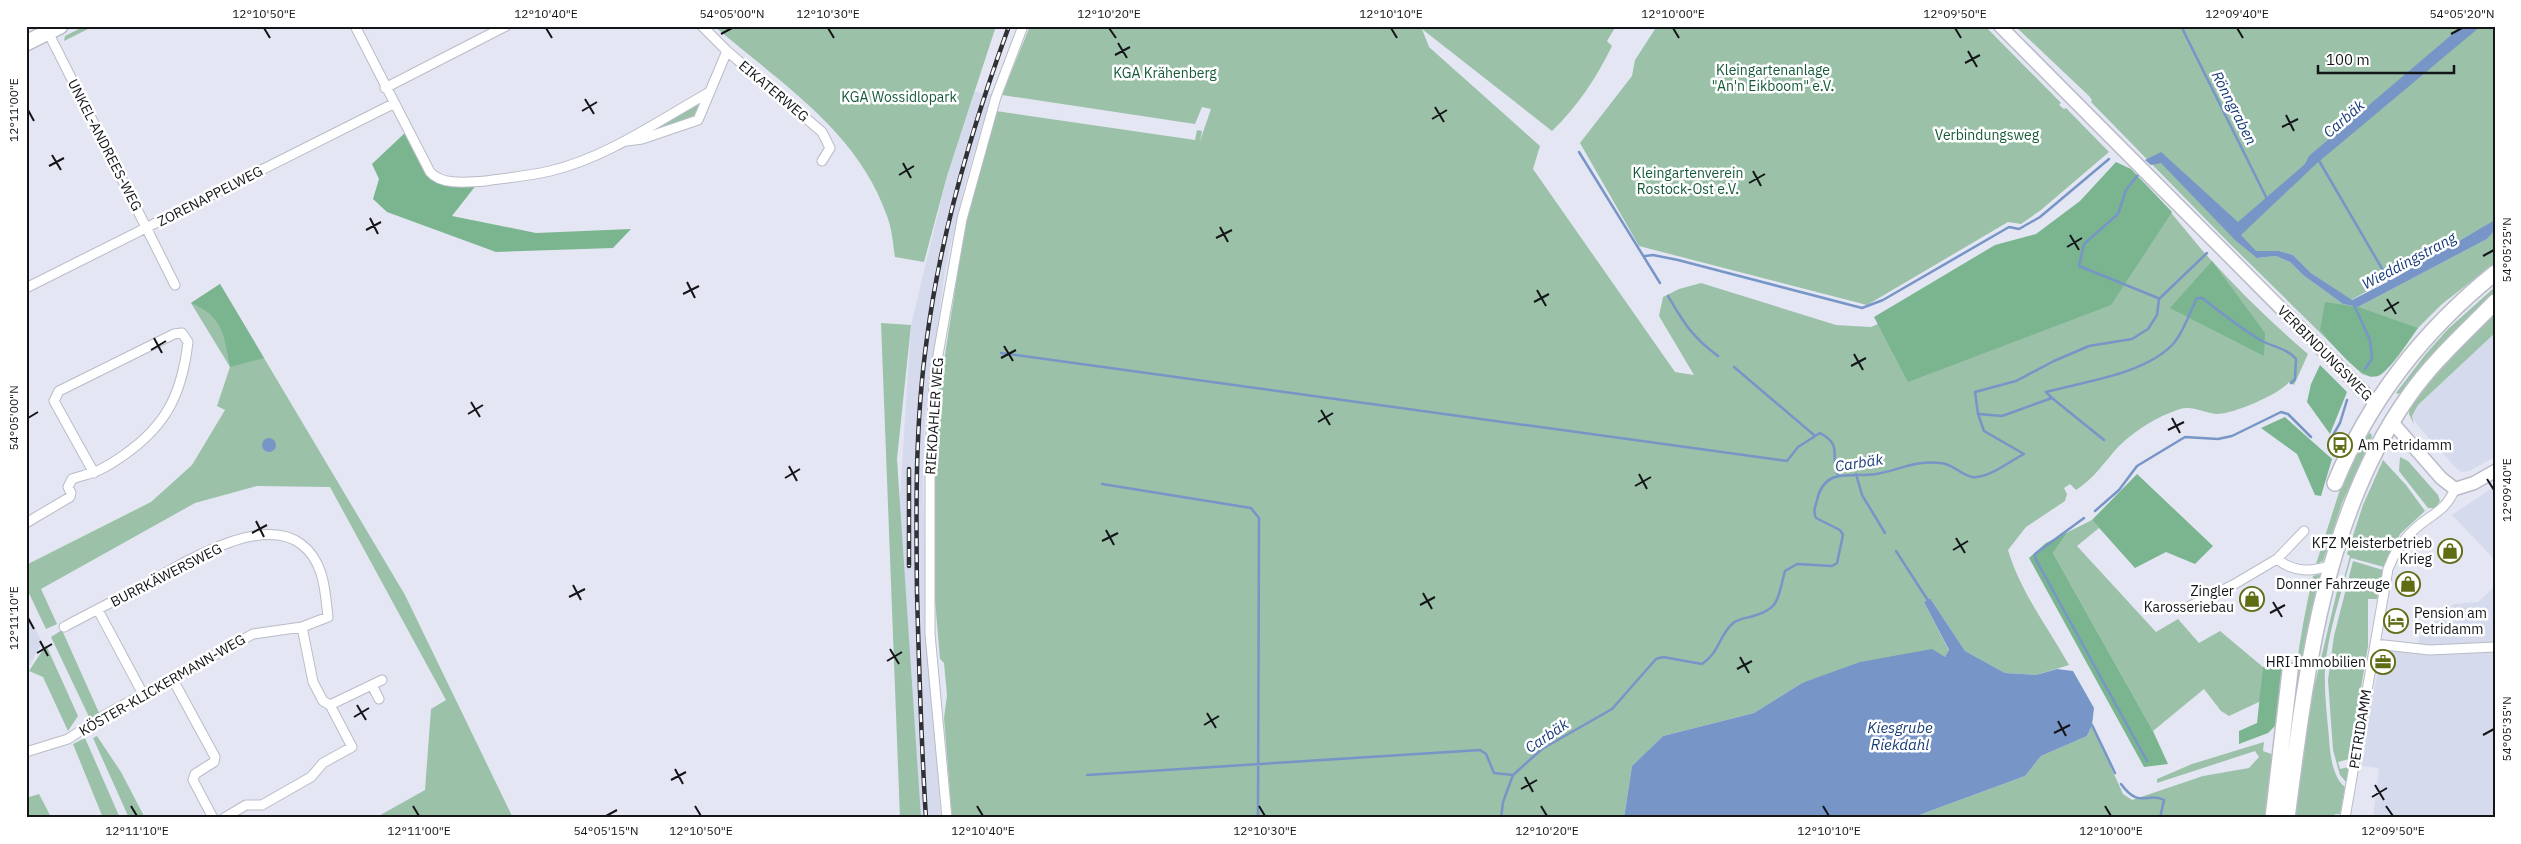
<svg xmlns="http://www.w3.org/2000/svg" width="2521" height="844" font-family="'IBM Plex Sans',sans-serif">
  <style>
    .built { fill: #d5daed }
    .green { fill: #9bc1a9 }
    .forest { fill: #7ab590 }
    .water { fill: #7795c7 }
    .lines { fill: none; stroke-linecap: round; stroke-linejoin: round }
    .stream { stroke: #7795c7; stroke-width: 2.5 }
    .street-casing { stroke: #b9bcc7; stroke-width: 11 }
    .secondary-casing { stroke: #b9bcc7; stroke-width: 15 }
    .primary-casing { stroke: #b9bcc7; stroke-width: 18 }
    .street { stroke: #fff; stroke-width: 9 }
    .secondary { stroke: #fff; stroke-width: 12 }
    .primary { stroke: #fff; stroke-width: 15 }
    .rail-casing { stroke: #2f3136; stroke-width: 4.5 }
    .rail { stroke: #fff; stroke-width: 2.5; stroke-dasharray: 8; stroke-linecap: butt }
    .ticks { fill: none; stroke: #141519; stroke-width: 2 }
    .labels { text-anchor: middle; stroke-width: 5; stroke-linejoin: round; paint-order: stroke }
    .park-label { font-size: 14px; fill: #145a37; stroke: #fff }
    .street-label { font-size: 14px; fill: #141519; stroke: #fff }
    .poi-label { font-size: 14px; fill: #141519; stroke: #fff; text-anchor: end }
    .water-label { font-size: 15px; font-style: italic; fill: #163b78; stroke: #fff }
    .neatline { fill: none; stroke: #141519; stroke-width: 2 }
    .ticks-label { font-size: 12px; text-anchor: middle; fill: #141519 }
  </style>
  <rect width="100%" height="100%" fill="#e4e7f3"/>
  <path class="built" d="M975 92 992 94 965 183 945 270 925 420 923 483 927 634 941 818H909L899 512 911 325 947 176Z
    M2495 333V457L2469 471 2462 472 2457 469 2418 426 2412 416 2418 405Z
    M2495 486V560L2452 515Z
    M2495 586V818H2373L2379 768 2362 766 2371 703 2383 651 2417 653 2419 638 2440 614 2454 604 2478 602Z
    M26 610 42 642 30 665 26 667Z"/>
  <path class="green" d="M85 26H94L64 41 65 36Z
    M714 26H996L947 176 924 262 895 257C893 244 892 229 887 216 858 131 779 82 714 26Z
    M1030 26H1616L1607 41 1612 46C1597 77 1577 107 1552 131L1422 29 1429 47 1540 146 1533 169 1675 372 1694 375 1659 316 1663 297 1679 289 1701 283 1836 325 1871 327 1905 312 2050 232 2122 165C2158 191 2182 228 2211 260 2242 294 2274 325 2308 354L2294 385 2289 382C2280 394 2233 414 2217 414 2204 413 2192 405 2180 409 2156 417 2137 429 2119 446 2105 461 2094 479 2076 490L2070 484 2064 488 2067 494 2065 501 2026 527 2008 550C2021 593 2047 626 2069 665L2036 675 2005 673 1965 651 1930 598 1924 602 1949 651 1945 657 1802 683 1754 713 1663 736 1632 766 1624 818H952L944 718 947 695 944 663 940 659 935 600V467L940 387 964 232 996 111 1195 140 1197 130 1202 131 1200 141 1211 109 1202 107 1195 124 1002 95Z
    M1657 26H1985L2061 103 2059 105 2064 109 2066 108 2109 152 2041 210 2021 224 2008 222 1867 305 1639 246 1580 143 1632 76 1635 60Z
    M2015 26H2495V220L2491 223 2351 300 2311 273 2293 255 2279 251 2256 252 2257 258 2276 256 2290 262 2303 275 2343 304 2358 307 2487 239 2495 230V263L2442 304 2418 328 2379 375 2371 377 2362 374 2229 243 2091 102 2092 100 2089 96Z
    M700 103 692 119 642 133Z
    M220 284 405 595 513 818H375L425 790 431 709 446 700 330 487 257 486 195 503 41 589 57 624 46 629 26 587V565L151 502 192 465 225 410 217 406 230 367 191 303Z
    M2495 287V295L2407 389 2398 394 2396 393 2425 355 2448 329Z
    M2495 312V333L2418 405 2412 416 2414 424 2409 414C2411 386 2473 332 2495 312Z
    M881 323 911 325 897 459 921 818H900Z
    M2371 433 2372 437 2342 503 2323 561 2316 564 2345 474 2365 435Z
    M2400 457 2408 461 2438 495 2440 501 2435 508H2428L2399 471Z
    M2383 460 2406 485 2425 511 2400 534 2384 567 2351 558C2341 594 2328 632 2325 669 2324 692 2327 715 2329 738 2330 753 2332 777 2345 787L2340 814H2335L2334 818H2294L2309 709 2338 587 2340 578H2344L2350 556 2347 554 2363 505Z
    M2092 520 2099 528 2077 546 2156 632 2178 619 2199 643 2220 631 2263 667 2261 701 2229 716 2221 711 2204 689 2153 731 2053 553 2068 532Z
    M2353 561 2383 570 2377 599H2368V646L2349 759 2338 762 2340 769 2349 767 2346 782 2340 775 2333 750 2328 680 2334 636Z
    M2320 574 2321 576 2283 818C2288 736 2294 656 2313 576Z
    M62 630 100 715 91 721 51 637Z
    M46 645 78 716 68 731 43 677 29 671Z
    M2092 725 2123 794 2132 800 2203 776 2249 768 2259 757 2255 751 2157 783V779L2192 764 2264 742 2263 751 2274 755 2268 818H2057L2056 816 1911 818 2025 776 2041 756 2087 736Z
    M97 736 121 772 145 818H129L93 738Z
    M85 738 120 818H103L73 744Z
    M39 794 51 817 26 818V798Z"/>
  <path class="forest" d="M408 130 435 177 477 184 452 216 536 233 631 229 613 248 496 252 387 212 373 199 379 179 372 164Z
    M2116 162 2131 169 2172 212 2111 305 1908 382 1874 317 1995 245 2036 234 2080 201Z
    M2212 261 2265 333 2264 356 2170 308Z
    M220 284 264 358 230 367C224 335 223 316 191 303Z
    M2325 302 2358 307 2418 328C2410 339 2389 372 2378 376 2361 382 2331 342 2320 330Z
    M2320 365 2347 392 2330 434 2307 402 2311 384Z
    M2285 417 2332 459 2321 496 2315 495 2297 454 2261 428Z
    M2137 474 2213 546 2195 564 2166 552 2135 568 2092 520Z
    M2068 532 2053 553 2153 731 2168 764 2144 767 2029 558 2046 543Z
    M2263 667 2284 668 2277 724 2268 733 2239 744V731L2257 723Z"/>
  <path class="water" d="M2462 26H2481L2316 164 2241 235 2256 251H2279L2293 255 2311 273 2352 300 2393 279 2495 220V230L2487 239 2358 307 2343 304 2303 275 2290 262 2276 256 2257 258 2235 240 2161 163 2151 165 2145 160 2161 152 2238 222 2305 164 2309 156Z
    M262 445a7 7 0 1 1 14 0a7 7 0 1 1-14 0Z
    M1930 598 1965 651 2005 673 2036 675 2057 669 2073 671 2094 708 2092 725 2087 736 2041 756 2025 776 1911 818H1624L1632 766 1663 736 1754 713 1802 683 1860 662 1932 649 1945 657 1949 650 1924 602Z"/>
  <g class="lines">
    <path class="stream" d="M2181 26 2267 199
      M1579 152 1660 283
      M2318 159 2391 284
      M2141 171 2126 190 2118 214 2084 244 2079 266 2158 298
      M1645 256 1653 255 1678 260 1862 308 1883 300 2009 227 2019 229 2040 217 2109 159
      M1668 296C1684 323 1692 337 1718 356
      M2354 305 2370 340 2372 359 2365 369
      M1001 353 1787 461 1798 447 1820 433C1844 446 1829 456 1838 475
      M1734 367 1814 435
      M2052 398 2046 392C2086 381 2146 374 2174 343 2184 331 2190 312 2197 298H2202C2222 313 2241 329 2262 341 2274 347 2288 349 2296 359L2295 379 2291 383
      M1979 414 2002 416 2052 398 2104 440
      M2333 435 2340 423 2347 400
      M1856 474 1862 495 1885 533
      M1102 484 1251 508 1259 518 1258 818
      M2095 511 2119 490 2137 466 2185 437 2218 439 2232 436 2281 412 2288 414 2311 437
      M2084 518 2035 554V558L2147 761
      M1896 551 1927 599
      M2092 725 2115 773
      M1087 775 1480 750 1486 754 1494 773 1513 775
      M2121 784C2140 810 2148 791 2164 800L2160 818
      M1501 818 1503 802 1513 775 1542 749 1612 709 1656 659 1663 657 1702 664C1719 653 1719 636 1732 624 1737 619 1744 618 1750 617 1781 609 1777 599 1785 571L1797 564 1832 566 1837 563 1843 535 1840 530 1816 518C1813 512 1815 507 1817 500 1825 466 1851 478 1876 474 1900 470 1915 460 1940 463 1952 463 1961 475 1972 477 1988 479 2010 461 2024 454L1984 431 1978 414 1975 392 2016 381 2054 361 2089 346 2132 339 2148 329 2157 315 2159 299 2207 253"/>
    <defs>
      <path id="street" d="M355 26 430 172C442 186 469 182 485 181 506 178 529 176 550 171 606 158 658 121 708 93
        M702 26 727 51 822 132 830 148 822 161
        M48 32 175 285
        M385 88 506 26
        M627 141 642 139 698 120 727 51
        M26 288 393 104
        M26 523 70 497 71 493 68 487 72 479C80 476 87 475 94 472 104 469 115 461 124 455 167 425 182 393 188 342L182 333 174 334 59 391 54 401 94 473
        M2277 559 2304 531
        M2190 606 2233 585 2277 559C2294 573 2312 572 2332 565
        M98 610 143 694
        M2375 644 2430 650 2495 647
        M172 678 215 757 214 762 195 774 193 780 213 818
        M372 685 379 699
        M330 705 382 680
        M26 752 68 739 103 716 253 634 302 627 328 617C325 590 324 561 301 544 259 512 174 569 135 590 112 602 88 614 64 627
        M224 818 246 805H262L311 777 323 763 352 747 330 705 323 701 313 682 302 627
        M947 818 930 634V453L935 372 962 219 996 97 1023 26
        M2345 818 2388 569C2394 553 2404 538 2417 527 2435 512 2445 511 2455 489"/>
      <path id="secondary" d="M2000 26 2375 403
        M2392 422 2441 478 2455 489 2474 483 2495 471"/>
      <path id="primary" d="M26 43 60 26
        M2335 483C2370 398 2424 330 2495 273
        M2273 818 2290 671
        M2287 818C2306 674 2323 518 2408 397 2433 361 2465 333 2495 302"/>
    </defs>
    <use href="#street" class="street-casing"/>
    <use href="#secondary" class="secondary-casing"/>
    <use href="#primary" class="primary-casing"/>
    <use href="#street" class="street"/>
    <use href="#secondary" class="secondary"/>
    <use href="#primary" class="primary"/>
    <defs>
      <path id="rail" d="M909 469V566
        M926 818C921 742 919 667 917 592 916 507 915 422 927 338 941 231 972 127 1009 26"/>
    </defs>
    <use href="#rail" class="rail-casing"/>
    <use href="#rail" class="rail"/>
  </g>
  <path class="ticks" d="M264 28 270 38M546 28 552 38M828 28 834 38M1109 28 1116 38M1391 28 1397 38M1673 28 1679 38M1955 28 1961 38M2237 28 2243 38M721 34 732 28M2451 34 2462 28M1118 43 1127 58M1968 51 1977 67M1115 55 1130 47M1965 63 1980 55M585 99 594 114M1435 107 1444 122M28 110 34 121M582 111 597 102M2286 115 2294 131M1432 119 1447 110M2282 127 2298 119M52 155 61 170M903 163 911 178M49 166 64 158M1753 171 1761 186M899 175 914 166M1749 183 1765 174M370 218 378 234M1220 227 1228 242M366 230 381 222M2070 235 2079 250M1216 238 1232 230M2067 247 2082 238M2483 256 2494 250M687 282 695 298M1537 290 1546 306M683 294 699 286M2387 299 2396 314M1534 302 1549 294M2384 311 2399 302M154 338 162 353M1004 346 1013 361M151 350 166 341M1854 354 1863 370M1001 358 1016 350M1851 366 1866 358M471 402 480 417M1321 410 1330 425M468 414 483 405M28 418 38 412M2172 418 2180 433M1318 422 1333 413M2168 430 2184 422M789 466 797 481M1639 474 1647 489M785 478 800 469M2487 479 2494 490M1635 486 1651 477M256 521 264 537M1106 530 1114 545M252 533 267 525M1956 538 1965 553M1102 541 1118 533M1953 550 1968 541M573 585 581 600M1423 593 1432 609M569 597 585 589M2273 602 2282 617M1420 605 1435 597M2270 613 2285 605M28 618 34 629M40 641 48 656M890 649 899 664M37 653 52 644M1740 657 1749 673M887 661 902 652M1737 669 1752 661M357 705 366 720M1207 713 1216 728M354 717 369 708M2058 721 2066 736M1204 725 1219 716M2054 733 2070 725M2483 735 2494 729M675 769 683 784M1525 777 1533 792M671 780 686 772M2375 785 2384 800M1521 789 1537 780M2372 797 2387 788M131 806 137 816M413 806 419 816M695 806 701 816M977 806 983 816M1259 806 1265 816M1541 806 1547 816M1823 806 1829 816M2105 806 2111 816M2386 806 2393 816M606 816 617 810"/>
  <defs>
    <symbol id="bus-ring" viewBox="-11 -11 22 22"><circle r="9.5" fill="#fff" stroke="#606d15" stroke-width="1.5"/><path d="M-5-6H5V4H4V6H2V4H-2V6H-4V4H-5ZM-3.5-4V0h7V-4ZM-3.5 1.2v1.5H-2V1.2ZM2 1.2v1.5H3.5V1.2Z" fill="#606d15"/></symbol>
    <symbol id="shop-ring" viewBox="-11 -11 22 22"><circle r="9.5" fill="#fff" stroke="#606d15" stroke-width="1.5"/><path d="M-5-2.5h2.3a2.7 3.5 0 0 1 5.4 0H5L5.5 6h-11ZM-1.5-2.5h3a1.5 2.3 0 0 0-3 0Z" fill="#606d15"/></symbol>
    <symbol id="hotel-ring" viewBox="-11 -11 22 22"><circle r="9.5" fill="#fff" stroke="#606d15" stroke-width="1.5"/><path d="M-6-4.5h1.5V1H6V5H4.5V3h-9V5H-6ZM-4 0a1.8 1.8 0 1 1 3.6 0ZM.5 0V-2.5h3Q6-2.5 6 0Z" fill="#606d15"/></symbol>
    <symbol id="office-ring" viewBox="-11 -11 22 22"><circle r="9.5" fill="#fff" stroke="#606d15" stroke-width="1.5"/><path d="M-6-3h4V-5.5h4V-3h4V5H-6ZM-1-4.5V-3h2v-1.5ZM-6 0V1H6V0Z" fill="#606d15"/></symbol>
  </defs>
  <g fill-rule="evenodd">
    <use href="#bus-ring" x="2326" y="431" width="28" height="28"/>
    <use href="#shop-ring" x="2436" y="537" width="28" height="28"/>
    <use href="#shop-ring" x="2394" y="570" width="28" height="28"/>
    <use href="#shop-ring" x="2238" y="585" width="28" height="28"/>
    <use href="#hotel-ring" x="2382" y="607" width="28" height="28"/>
    <use href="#office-ring" x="2369" y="648" width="28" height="28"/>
  </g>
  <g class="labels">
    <g class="park-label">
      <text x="1773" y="75">Kleingartenanlage<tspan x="1773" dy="16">"An'n Eikboom" e.V.</tspan></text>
      <text x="1165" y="78">KGA Krähenberg</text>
      <text x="899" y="102">KGA Wossidlopark</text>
      <text x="1987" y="140">Verbindungsweg</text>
      <text x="1688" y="178">Kleingartenverein<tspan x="1688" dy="16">Rostock-Ost e.V.</tspan></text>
    </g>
    <g class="street-label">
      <text transform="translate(774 91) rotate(40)" y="5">EIKATERWEG</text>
      <text transform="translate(105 145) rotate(63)" y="5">UNKEL-ANDREES-WEG</text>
      <text transform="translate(210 196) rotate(-27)" y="5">ZORENAPPELWEG</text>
      <text transform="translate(2325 353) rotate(45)" y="5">VERBINDUNGSWEG</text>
      <text transform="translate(934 416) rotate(-86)" y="5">RIEKDAHLER WEG</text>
      <text transform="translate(166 575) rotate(-27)" y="5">BURRKÄWERSWEG</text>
      <text transform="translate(162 685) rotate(-30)" y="5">KÖSTER-KLICKERMANN-WEG</text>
      <text transform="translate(2360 729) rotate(-81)" y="5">PETRIDAMM</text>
    </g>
    <g class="poi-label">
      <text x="2358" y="450" text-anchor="start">Am Petridamm</text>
      <text x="2432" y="548">KFZ Meisterbetrieb<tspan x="2432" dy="16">Krieg</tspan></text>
      <text x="2390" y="589">Donner Fahrzeuge</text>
      <text x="2234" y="596">Zingler<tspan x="2234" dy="16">Karosseriebau</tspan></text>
      <text x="2414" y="618" text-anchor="start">Pension am<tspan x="2414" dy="16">Petridamm</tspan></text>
      <text x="2366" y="667">HRI Immobilien</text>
    </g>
    <g class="water-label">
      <text transform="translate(2234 108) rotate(63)" y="5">Rönngraben</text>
      <text transform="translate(2344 119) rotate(-41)" y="5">Carbäk</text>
      <text transform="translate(2409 261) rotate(-28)" y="5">Wieddingstrang</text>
      <text transform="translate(1859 463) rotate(-9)" y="5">Carbäk</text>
      <text x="1900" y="733">Kiesgrube<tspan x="1900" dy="17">Riekdahl</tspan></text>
      <text transform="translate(1547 736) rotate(-34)" y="5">Carbäk</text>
    </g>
  </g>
  <rect width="2521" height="844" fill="none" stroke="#ffffff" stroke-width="55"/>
  <path d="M2318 65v8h136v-8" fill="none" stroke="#141519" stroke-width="2.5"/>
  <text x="2326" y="65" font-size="15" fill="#141519" stroke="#ffffff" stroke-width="4" paint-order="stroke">100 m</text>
  <rect x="28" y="28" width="2466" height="788" class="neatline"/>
  <g class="ticks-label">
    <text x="264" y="18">12°10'50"E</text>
    <text x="546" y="18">12°10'40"E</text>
    <text x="732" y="18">54°05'00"N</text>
    <text x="828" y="18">12°10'30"E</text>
    <text x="1109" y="18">12°10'20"E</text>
    <text x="1391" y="18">12°10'10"E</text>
    <text x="1673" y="18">12°10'00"E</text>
    <text x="1955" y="18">12°09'50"E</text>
    <text x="2237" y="18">12°09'40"E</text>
    <text x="2462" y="18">54°05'20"N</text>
    <text transform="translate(14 110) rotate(-90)" y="4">12°11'00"E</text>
    <text transform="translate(2507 250) rotate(-90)" y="4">54°05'25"N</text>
    <text transform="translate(14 418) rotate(-90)" y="4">54°05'00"N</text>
    <text transform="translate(2507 490) rotate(-90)" y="4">12°09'40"E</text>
    <text transform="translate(14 618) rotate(-90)" y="4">12°11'10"E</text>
    <text transform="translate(2507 729) rotate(-90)" y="4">54°05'35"N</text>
    <text x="137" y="835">12°11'10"E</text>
    <text x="419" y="835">12°11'00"E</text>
    <text x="606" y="835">54°05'15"N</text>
    <text x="701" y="835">12°10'50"E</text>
    <text x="983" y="835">12°10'40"E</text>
    <text x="1265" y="835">12°10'30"E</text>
    <text x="1547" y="835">12°10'20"E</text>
    <text x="1829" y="835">12°10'10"E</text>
    <text x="2111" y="835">12°10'00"E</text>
    <text x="2393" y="835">12°09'50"E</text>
  </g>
</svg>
